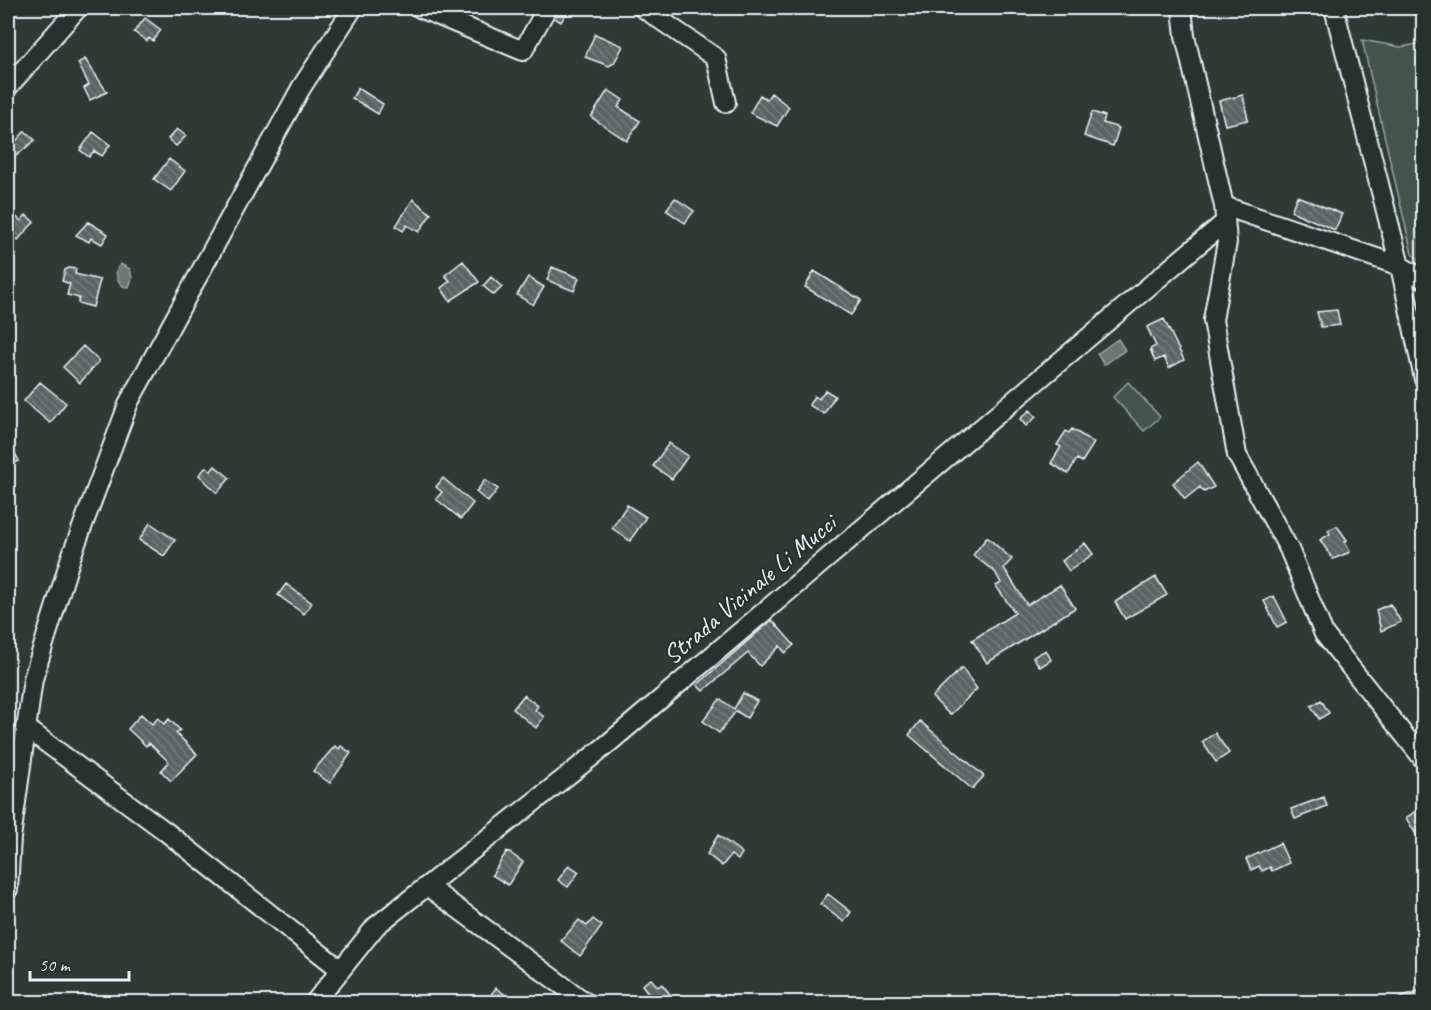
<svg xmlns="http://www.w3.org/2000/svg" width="1431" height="1010" font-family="Caveat,sans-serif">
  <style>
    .garden { fill: #45524e; stroke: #96a2a3; stroke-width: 1.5 }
    .water { fill: #6b7775; stroke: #9da8a9; stroke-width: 1.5 }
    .building { fill: url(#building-back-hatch); stroke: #e8f1f8; stroke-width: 1.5 }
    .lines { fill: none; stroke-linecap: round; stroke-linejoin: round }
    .minor-casing { stroke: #e8f1f8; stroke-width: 22 }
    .minor { stroke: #26332d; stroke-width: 18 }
    .labels { text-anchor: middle; stroke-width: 4.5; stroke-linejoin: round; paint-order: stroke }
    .street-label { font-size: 26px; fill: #e8f1f8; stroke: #26332d }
  </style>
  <defs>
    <pattern id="building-back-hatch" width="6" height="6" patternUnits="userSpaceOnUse" patternTransform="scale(1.5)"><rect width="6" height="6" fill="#596563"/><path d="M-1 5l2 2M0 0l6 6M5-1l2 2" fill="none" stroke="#717c7a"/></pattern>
  </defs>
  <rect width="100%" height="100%" fill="#2e3b35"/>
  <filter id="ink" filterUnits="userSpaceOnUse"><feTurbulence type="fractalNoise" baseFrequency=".0167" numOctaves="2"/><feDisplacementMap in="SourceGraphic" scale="12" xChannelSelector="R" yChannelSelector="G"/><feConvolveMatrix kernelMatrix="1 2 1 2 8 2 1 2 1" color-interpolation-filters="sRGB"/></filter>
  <g filter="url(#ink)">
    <path class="garden" d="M1362 40 1401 47 1423 43V263L1412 254Z
      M1128 382 1160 417 1144 431 1113 397Z"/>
    <path class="water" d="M120 264 130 269 132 278 129 287C120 288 117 279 116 271Z
      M1118 339 1125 350 1104 365 1097 354Z"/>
    <path class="building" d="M558 8H569L561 22 554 18Z
      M145 18 161 30 153 41 149 38 147 41 134 32Z
      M595 34 623 46 614 63 609 66 585 57Z
      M85 59 107 92 90 100 84 88 89 85 78 63Z
      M358 88 383 104 378 114 352 98Z
      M608 90 623 100 618 107 640 121 627 141 591 117Z
      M771 93 789 107 777 126 750 113 760 95 767 99Z
      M1243 95 1248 120 1225 125 1219 101Z
      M1092 112 1105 116 1103 123 1119 128 1113 146 1084 136Z
      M177 129 186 136 176 146 168 139Z
      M25 131 35 140 9 162 8 150Z
      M93 132 110 145 102 156 94 151 89 157 80 150Z
      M169 159 185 171 171 191 154 179Z
      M1297 196 1342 214 1335 230 1291 211Z
      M675 198 694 211 685 223 666 210Z
      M413 199 431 214 419 232 407 225 403 231 396 226Z
      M13 214 21 221 26 215 34 222 18 240 8 231V221Z
      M88 222 108 234 102 244 91 238 89 242 76 235Z
      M463 261 479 282 450 301 441 288 450 281 445 275Z
      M552 267 579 278 574 291 547 280Z
      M69 268 76 269 75 274 100 280 93 307 78 303 79 298 67 295 70 284 62 281 65 270Z
      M814 271 861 300 851 315 805 287Z
      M491 277 502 287 494 295 483 286Z
      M528 277 544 287 533 305 517 295Z
      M1337 310 1340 325 1321 327 1317 312Z
      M1164 319 1184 360 1169 368 1164 357 1155 361 1150 349 1156 346 1147 327Z
      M83 346 99 361 80 383 63 367Z
      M40 382 66 403 50 423 24 401Z
      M825 390 835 396 824 414 809 405 814 396 819 399Z
      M1030 410 1036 417 1026 426 1020 419Z
      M1072 429 1094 443 1082 462 1077 459 1068 474 1051 463 1061 447 1057 445 1066 431 1069 433Z
      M8 439 19 461 8 467Z
      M669 443 688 456 672 479 653 466Z
      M1198 462 1214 487 1204 492 1200 487 1185 499 1173 483Z
      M215 466 230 478 217 493 199 475 206 467 211 471Z
      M443 478 473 503 461 519 436 499 442 492 436 487Z
      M485 480 498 489 488 502 476 492Z
      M627 505 646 517 630 541 612 528Z
      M150 523 175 540 164 556 139 540Z
      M1337 526 1347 540 1345 542 1350 552 1333 559 1320 540 1330 534 1328 530Z
      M987 537 1012 559 1004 568 1027 605 1060 585 1075 608 987 663 972 640 1015 613 996 586 1001 583 995 572 973 555Z
      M1085 543 1093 554 1069 571 1062 561Z
      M1156 577 1167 595 1125 619 1115 602Z
      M286 584 312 603 304 614 278 595Z
      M1274 596 1287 622 1277 627 1264 601Z
      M1390 604 1401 622 1381 631 1376 610Z
      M772 620 794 645 785 653 780 646 760 666 748 653 703 691 697 685Z
      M1046 650 1051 660 1040 667 1033 657Z
      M962 668 977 689 950 715 932 697Z
      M743 693 757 701 747 718 736 711 719 733 703 721 720 699 734 709Z
      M524 695 538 706 535 710 544 717 536 728 513 709Z
      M1321 700 1329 713 1319 719 1311 706Z
      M141 714 152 724 158 718 164 724 169 719 180 730 176 733 197 754 171 781 161 771 169 762 149 743 146 746 128 729Z
      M920 721 984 776 972 789 909 735Z
      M1215 733 1229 753 1216 762 1202 742Z
      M335 746 339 749 341 746 351 753 330 783 313 771Z
      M1324 797 1327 806 1295 819 1291 809Z
      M1424 805V847L1406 818Z
      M718 835 742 853 738 860 731 855 722 866 707 854Z
      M1280 843 1289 863 1272 871 1270 867 1262 871 1259 866 1251 870 1246 859Z
      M507 851 523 862 508 885 492 875Z
      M569 865 579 872 568 887 558 880Z
      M828 894 851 912 844 922 820 904Z
      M593 919 602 926 580 956 561 941 579 920 587 926Z
      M651 979 658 987 662 984 673 998 668 1002H655L642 985Z
      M496 988 515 1002H485Z
      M1424 989V1002H1388V1001Z"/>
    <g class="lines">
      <defs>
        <path id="minor" d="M420 8 523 51 547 8
          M643 8 716 58 726 103
          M1182 8 1185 36 1224 206 1227 242 1213 320 1237 455 1289 549 1324 634 1424 760
          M1334 8 1400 266 1424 379
          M8 87 78 8
          M1224 206 1400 266 1424 279
          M25 727 165 831 341 970
          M427 886 585 1002
          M8 889 11 838 33 679 71 557 129 402 301 88 353 8
          M315 1002 376 926 604 747 1225 222"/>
      </defs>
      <use href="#minor" class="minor-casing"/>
      <use href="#minor" class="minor"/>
    </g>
  </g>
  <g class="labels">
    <g class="street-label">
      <text transform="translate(749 589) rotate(-40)" y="9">Strada Vicinale Li Mucci</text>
    </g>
  </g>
  <rect width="1431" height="1010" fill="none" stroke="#26332d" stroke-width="30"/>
  <rect x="15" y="15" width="1401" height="980" fill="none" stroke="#e8f1f8" stroke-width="2" filter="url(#ink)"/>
  <path d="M30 971v9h99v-9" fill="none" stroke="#e8f1f8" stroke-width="3"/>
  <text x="39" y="971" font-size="18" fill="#e8f1f8" stroke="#26332d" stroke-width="4.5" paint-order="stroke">50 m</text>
</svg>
